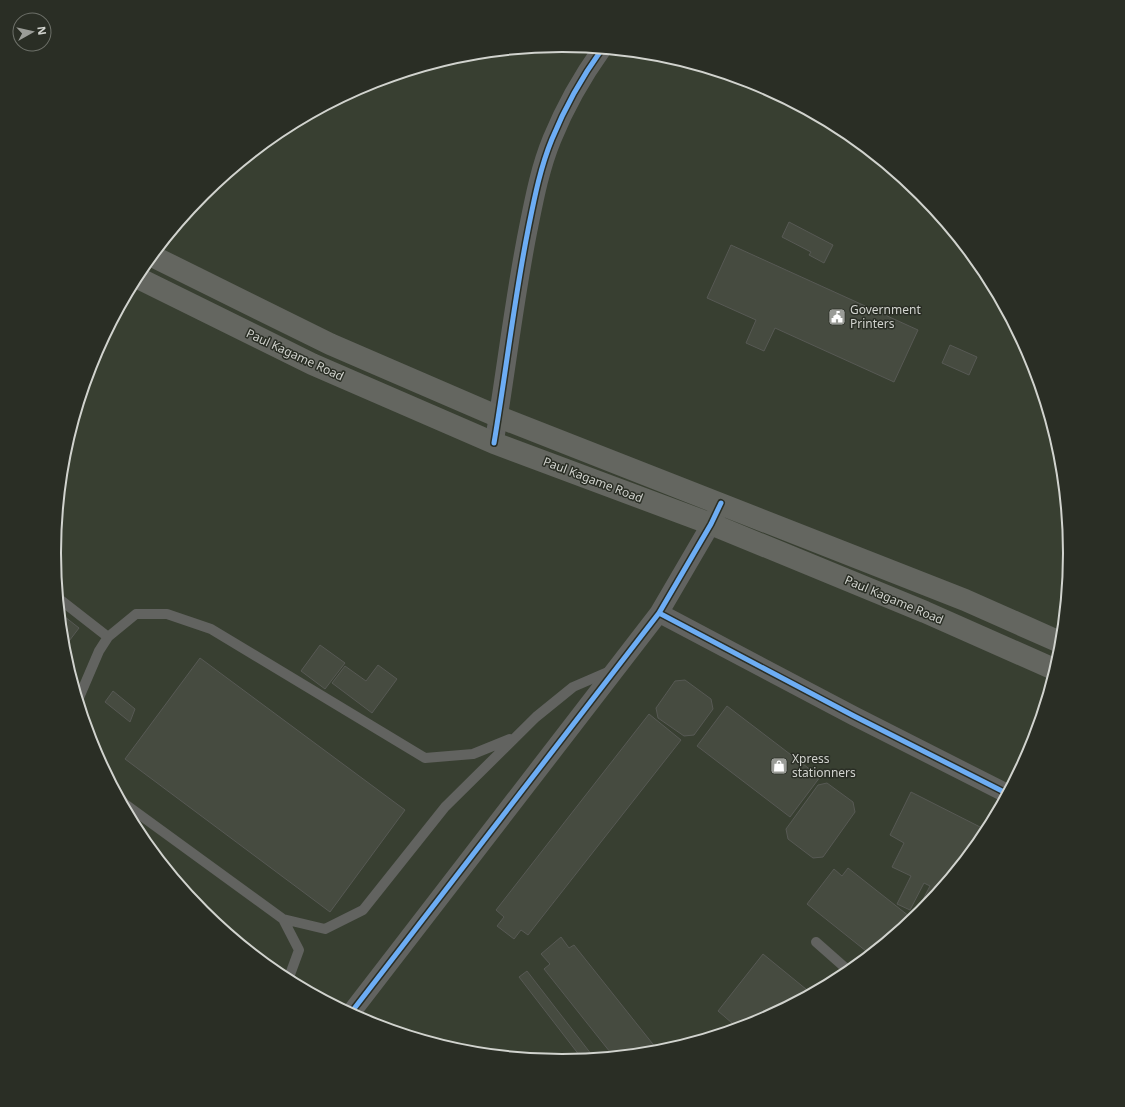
<svg xmlns="http://www.w3.org/2000/svg" width="1125" height="1107" font-family="'Noto Sans',sans-serif">
  <style>
    .built { fill: #383f31 }
    .building { fill: #464b40; stroke: #575954 }
    .lines { fill: none; stroke-linecap: round; stroke-linejoin: round }
    .service { stroke: #626360; stroke-width: 10 }
    .minor { stroke: #626360; stroke-width: 19 }
    .secondary { stroke: #646660; stroke-width: 22 }
    .cycleway-casing { stroke: #2a2e25; stroke-width: 8 }
    .cycleway { stroke: #6dadf4; stroke-width: 5 }
    .labels { text-anchor: middle; stroke-width: 3; stroke-linejoin: round; paint-order: stroke }
    .poi-label { font-size: 12px; fill: #d1d3ce; stroke: #2a2e25; text-anchor: start }
    .street-label { font-size: 12px; fill: #d1d3ce; stroke: #2a2e25 }
    .rim { fill: none; stroke: #d1d3ce; stroke-width: 2 }
  </style>
  <rect width="100%" height="100%" fill="#343631"/>
  <path class="built" d="M55 554a507 507 0 1 1 1014 0a507 507 0 1 1-1014 0Z"/>
  <path class="building" d="M789 222 833 245 824 263 809 255 811 252 782 237Z
    M731 245 918 330 894 382 775 328 764 351 746 343 756 320 707 298Z
    M950 345 977 357 969 375 942 363Z
    M60 613 79 628 63 649Z
    M320 645 345 663 325 689 301 671Z
    M200 658 405 810 330 912 125 759Z
    M378 665 397 679 372 713 332 683 345 666 366 681Z
    M685 680 711 699 713 709 694 735 684 736 658 718 656 708 675 681Z
    M113 691 135 709 130 722 105 702Z
    M727 706 820 777 790 817 697 746Z
    M649 714 681 740 528 935 521 930 514 939 497 926 504 917 496 910Z
    M827 783 853 802 855 812 823 857 813 858 788 839 786 829 818 785Z
    M911 792 988 831 985 836 924 910 919 907 930 886 924 883 910 910 897 904 911 876 892 867 904 843 890 835Z
    M848 868 914 920 871 955 807 904 834 869 842 876Z
    M561 937 569 948 574 945 656 1048 652 1051 654 1053 614 1057 544 969 550 964 541 954Z
    M763 954 812 994 757 1023 739 1029 718 1011Z
    M527 971 595 1059 583 1060 519 977Z"/>
  <g class="lines">
    <path class="service" d="M58 598 108 637
      M78 700 99 651 108 637 136 614H167L211 629 425 758 473 754 510 739
      M117 794 125 804 283 919 325 929 363 910 445 807 536 717 573 687 610 671
      M283 919 299 950 288 980
      M816 942 850 972"/>
    <path class="minor" d="M494 443C506 372 514 300 528 230 534 200 540 168 552 139 565 107 582 77 602 49
      M659 613 854 716 1008 794
      M350 1014 659 613 711 524 717 512"/>
    <path class="secondary" d="M152 256 330 344 499 417 965 600 1062 643
      M136 277 312 364 494 443 711 524 925 612 1056 670"/>
    <defs>
      <path id="cycleway" d="M494 443C506 372 514 300 528 230 534 200 540 168 552 139 565 107 582 77 602 49
        M659 613 854 716 1008 794
        M350 1014 659 613 711 524 721 503"/>
    </defs>
    <use href="#cycleway" class="cycleway-casing"/>
    <use href="#cycleway" class="cycleway"/>
  </g>
  <defs>
    <symbol id="civic-square" viewBox="-11 -11 22 22"><rect x="-9" y="-9" width="18" height="18" rx="4" fill="#9a9c97" stroke="#2a2e25"/><path d="M-.6-6.5H3V-4.5H.6V-3L4-1V1h2V6H-6V1h2V-1L-.6-3ZM-1.2 2.5V6h2.4V2.5Z" fill="#fff"/></symbol>
    <symbol id="shop-square" viewBox="-11 -11 22 22"><rect x="-9" y="-9" width="18" height="18" rx="4" fill="#9a9c97" stroke="#2a2e25"/><path d="M-5-2.5h2.3a2.7 3.5 0 0 1 5.4 0H5L5.5 6h-11ZM-1.5-2.5h3a1.5 2.3 0 0 0-3 0Z" fill="#fff"/></symbol>
  </defs>
  <g fill-rule="evenodd">
    <use href="#civic-square" x="827" y="307" width="20" height="20"/>
    <use href="#shop-square" x="769" y="756" width="20" height="20"/>
  </g>
  <g class="labels">
    <g class="poi-label">
      <text x="850" y="314">Government<tspan x="850" dy="14">Printers</tspan></text>
      <text x="792" y="763">Xpress<tspan x="792" dy="14">stationners</tspan></text>
    </g>
    <g class="street-label">
      <text transform="translate(295 355) rotate(25)" y="4">Paul Kagame Road</text>
      <text transform="translate(593 480) rotate(21)" y="4">Paul Kagame Road</text>
      <text transform="translate(894 600) rotate(23)" y="4">Paul Kagame Road</text>
    </g>
  </g>
  <path d="M0 0H1125V1107H0ZM61 553a501 501 0 1 1 1002 0a501 501 0 1 1-1002 0Z" fill="#2a2e25" fill-rule="evenodd"/>
  <path class="rim" d="M61 553a501 501 0 1 1 1002 0a501 501 0 1 1-1002 0Z"/>
  <g transform="translate(32 32) rotate(82)"><circle r="19" fill="#2a2e25" stroke="#6d7069"/>
  <path d="M0-3L7 15L0 10L-7 15Z" fill="#9a9c97"/>
  <text y="-6" font-size="11" font-weight="bold" text-anchor="middle" fill="#d1d3ce">N</text>
  </g>
</svg>
